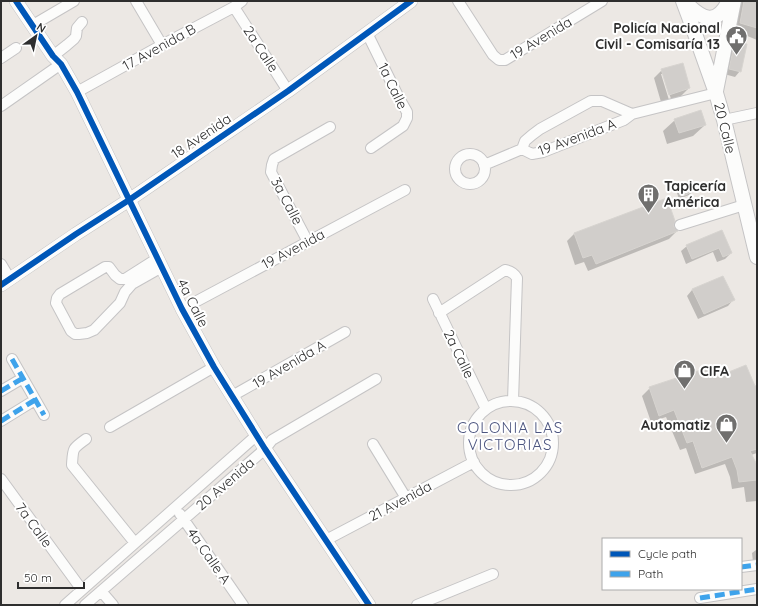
<svg xmlns="http://www.w3.org/2000/svg" width="758" height="606" font-family="Quicksand,sans-serif">
  <style>
    .shadow { fill: #0003 }
    .building { fill: #d1cecb; stroke: #d7d4d0 }
    .lines { fill: none; stroke-linecap: round; stroke-linejoin: round }
    .minor-casing { stroke: #c5c4c5; stroke-width: 12 }
    .tertiary-casing { stroke: #c5c4c5; stroke-width: 14 }
    .secondary-casing { stroke: #c5c4c5; stroke-width: 16 }
    .minor { stroke: #fcfcfb; stroke-width: 10 }
    .tertiary { stroke: #fcfcfb; stroke-width: 13 }
    .secondary { stroke: #fcfcfb; stroke-width: 14 }
    .quiet { stroke: #3ea3eb; stroke-width: 5; stroke-dasharray: 10 5; stroke-linecap: butt }
    .cycleway-casing { stroke: #fff; stroke-width: 8 }
    .cycleway { stroke: #0057b8; stroke-width: 6 }
    .labels { text-anchor: middle; stroke-width: 4; stroke-linejoin: round; paint-order: stroke }
    .poi-label { font-size: 14px; font-weight: bold; fill: #2e2e2e; stroke: #fff; text-anchor: end }
    .street-label { font-size: 14px; fill: #2e2e2e; stroke: #fff }
    .neighbourhood-label { font-size: 15px; letter-spacing: 1px; fill: #4d5680; stroke: #fff }
  </style>
  <rect width="100%" height="100%" fill="#ece8e4"/>
  <path class="shadow" d="M736 1H757V40L745 35 733 31Z
    M735 43 740 71 735 77 724 74 729 48Z
    M662 70 689 88 681 96 671 99 663 74H661L669 100 661 102 654 78Z
    M675 120 705 125 693 136 667 144 663 131Z
    M680 187 693 191 689 195 679 199 676 190Z
    M673 228 677 231 669 239 588 271 584 262 575 265 567 241 575 233Z
    M721 231 731 253 725 259 717 262 713 252 686 264 681 251 687 246Z
    M723 277 733 300 728 306 698 319 687 296 692 290Z
    M713 379 754 387 757 386V453L751 455 757 467V501L746 502 744 487 732 489 730 477 725 464 695 474 686 448 680 450 666 417 651 422 642 396 650 388Z
    M756 550H757V564L753 562 752 553Z"/>
  <path class="building" d="M744 1H757V28L740 23Z
    M735 41 747 44 741 72 729 69Z
    M683 63 690 88 669 95 661 69Z
    M701 110 706 125 679 133 674 119Z
    M689 181 694 191 683 196 679 186Z
    M667 198 675 221 674 224V227L678 231 596 264 592 255 583 258 574 233Z
    M722 230 732 253 723 257 719 248 692 259 686 245Z
    M723 276 735 300 704 314 692 289Z
    M746 365 755 386 757 385V449L750 451 757 465V480L739 482 737 470 732 457 702 468 693 441 687 443 674 410 659 416 649 387 710 367 714 378Z"/>
  <g class="lines">
    <defs>
      <path id="minor" d="M136 1 162 45
        M458 1 493 55 499 60H505L602 1
        M234 7 288 91
        M33 25 74 1
        M367 33 399 98 407 112V118L403 126 371 148
        M53 56 67 45 74 39 76 36 77 28 82 22
        M1 58 16 48
        M77 92 162 45 234 7 242 1
        M1 106 61 64
        M724 120 757 113
        M522 149 532 154 543 152 624 120 632 114 716 93
        M455 169a15 15 0 1 1 30 0a15 15 0 1 1-30 0Z
        M484 165 522 149 525 141 532 135 540 129 591 101H602L632 114
        M680 225 744 205
        M308 242 271 172 272 165 274 159 330 127
        M158 258 125 279H120L115 275 109 267H105L60 294 57 298 56 303 71 331 75 334H79L87 333 94 330 120 303 125 292 132 284 162 267
        M1 264 10 279
        M433 299 486 409
        M182 309 405 190
        M439 313 505 270C511 271 514 273 517 278L513 401
        M12 359 44 415
        M1 391 23 378
        M232 396 345 332
        M469 443a42 42 0 1 1 84 0a42 42 0 1 1-84 0Z
        M1 421 35 400
        M110 427 214 367
        M86 439C72 449 73 448 72 465L135 543
        M373 444 406 498
        M1 479 82 590
        M180 514 243 605
        M326 540 474 462
        M741 567 757 565
        M101 591 113 605
        M700 598 757 589
        M65 605 257 435
        M85 605 265 449 272 440 376 379
        M417 605 493 574"/>
      <path id="tertiary" d="M16 1 53 56 61 64 77 92 182 309 214 367 265 449 369 605
        M1 285 76 234 129 200 288 91 411 1"/>
      <path id="secondary" d="M683 1 689 17 716 93 724 120 757 257
        M686 3C703 20 716 26 729 1
        M716 91 734 1"/>
    </defs>
    <use href="#minor" class="minor-casing"/>
    <use href="#tertiary" class="tertiary-casing"/>
    <use href="#secondary" class="secondary-casing"/>
    <use href="#minor" class="minor"/>
    <use href="#tertiary" class="tertiary"/>
    <use href="#secondary" class="secondary"/>
    <path class="quiet" d="M12 359 44 415
      M1 391 23 378
      M1 421 35 400
      M741 567 757 565
      M700 598 757 589"/>
    <defs>
      <path id="cycleway" d="M16 1 53 56 61 64 77 92 182 309 214 367 265 449 369 605
        M1 285 76 234 129 200 288 91 411 1"/>
    </defs>
    <use href="#cycleway" class="cycleway-casing"/>
    <use href="#cycleway" class="cycleway"/>
  </g>
  <defs>
    <symbol id="civic-pin" viewBox="-11 -11 22 30"><path d="M0 17L-7.5 6A9.5 9.5 0 1 1 7.5 6Z" fill="#706f6e" stroke="#fff"/><path d="M-.6-6.5H3V-4.5H.6V-3L4-1V1h2V6H-6V1h2V-1L-.6-3ZM-1.2 2.5V6h2.4V2.5Z" fill="#fff"/></symbol>
    <symbol id="building-pin" viewBox="-11 -11 22 30"><path d="M0 17L-7.5 6A9.5 9.5 0 1 1 7.5 6Z" fill="#706f6e" stroke="#fff"/><path d="M-4-6H4V6H1V3H-1V6H-4ZM-2.5-4.3h1.7v1.8h-1.7ZM.8-4.3h1.7v1.8H.8ZM-2.5-1h1.7V.8h-1.7ZM.8-1h1.7V.8H.8Z" fill="#fff"/></symbol>
    <symbol id="shop-pin" viewBox="-11 -11 22 30"><path d="M0 17L-7.5 6A9.5 9.5 0 1 1 7.5 6Z" fill="#706f6e" stroke="#fff"/><path d="M-5-2.5h2.3a2.7 3.5 0 0 1 5.4 0H5L5.5 6h-11ZM-1.5-2.5h3a1.5 2.3 0 0 0-3 0Z" fill="#fff"/></symbol>
  </defs>
  <g fill-rule="evenodd">
    <use href="#civic-pin" x="724" y="24" width="25" height="34"/>
    <use href="#building-pin" x="636" y="182" width="25" height="34"/>
    <use href="#shop-pin" x="672" y="358" width="25" height="34"/>
    <use href="#shop-pin" x="714" y="412" width="25" height="34"/>
  </g>
  <g class="labels">
    <g class="poi-label">
      <text x="720" y="33">Policía Nacional<tspan x="720" dy="16">Civil - Comisaría 13</tspan></text>
      <text x="664" y="191" text-anchor="start">Tapicería<tspan x="664" dy="16">América</tspan></text>
      <text x="700" y="376" text-anchor="start">CIFA</text>
      <text x="710" y="430">Automatiz</text>
    </g>
    <g class="street-label">
      <text transform="translate(541 38) rotate(-31)" y="5">19 Avenida</text>
      <text transform="translate(159 47) rotate(-29)" y="5">17 Avenida B</text>
      <text transform="translate(261 49) rotate(57)" y="5">2a Calle</text>
      <text transform="translate(393 86) rotate(64)" y="5">1a Calle</text>
      <text transform="translate(725 128) rotate(76)" y="5">20 Calle</text>
      <text transform="translate(201 136) rotate(-34)" y="5">18 Avenida</text>
      <text transform="translate(577 137) rotate(-20)" y="5">19 Avenida A</text>
      <text transform="translate(287 201) rotate(62)" y="5">3a Calle</text>
      <text transform="translate(293 249) rotate(-28)" y="5">19 Avenida</text>
      <text transform="translate(193 303) rotate(63)" y="5">4a Calle</text>
      <text transform="translate(459 354) rotate(64)" y="5">2a Calle</text>
      <text transform="translate(289 364) rotate(-30)" y="5">19 Avenida A</text>
      <text transform="translate(225 484) rotate(-41)" y="5">20 Avenida</text>
      <text transform="translate(400 501) rotate(-28)" y="5">21 Avenida</text>
      <text transform="translate(34 525) rotate(54)" y="5">7a Calle</text>
      <text transform="translate(209 556) rotate(55)" y="5">4a Calle A</text>
    </g>
    <g class="neighbourhood-label">
      <text x="510" y="433">COLONIA LAS<tspan x="510" dy="17">VICTORIAS</tspan></text>
    </g>
  </g>
  <rect width="758" height="606" fill="none" stroke="#2e2e2e" stroke-width="4"/>
  <rect x="602" y="538" width="140" height="52" fill="#ffffff" stroke="#ababab"/>
  <rect x="610" y="551" width="20" height="6" fill="#0057b8" stroke="#ababab"/>
  <text x="638" y="558" font-size="12" fill="#2e2e2e">Cycle path</text>
  <rect x="610" y="571" width="20" height="6" fill="#3ea3eb" stroke="#ababab"/>
  <text x="638" y="578" font-size="12" fill="#2e2e2e">Path</text>
  <g transform="translate(36 36) rotate(33)" stroke="#ffffff" stroke-width="3" paint-order="stroke">
  <path d="M0-3L7 15L0 10L-7 15Z" fill="#2e2e2e"/>
  <text y="-6" font-size="11" font-weight="bold" text-anchor="middle" fill="#2e2e2e">N</text>
  </g>
  <path d="M18 582v6h66v-6" fill="none" stroke="#2e2e2e" stroke-width="2"/>
  <text x="24" y="582" font-size="12" fill="#2e2e2e" stroke="#ffffff" stroke-width="3" paint-order="stroke">50 m</text>
</svg>
